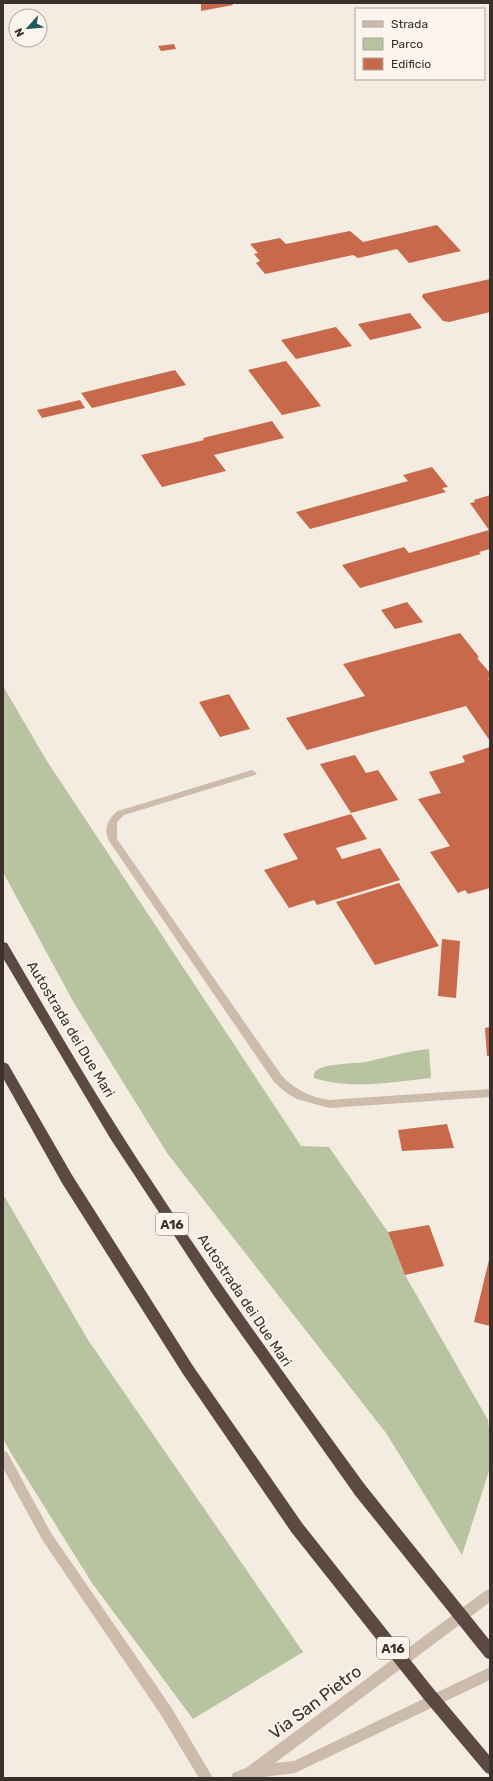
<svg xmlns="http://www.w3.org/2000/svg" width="493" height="1781" font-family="Rubik,sans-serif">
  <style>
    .green { fill: #b8c4a0 }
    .building { fill: #c8694b }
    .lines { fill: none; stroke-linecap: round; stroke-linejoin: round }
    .minor { fill: #cdbbac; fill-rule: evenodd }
    .highway { fill: #5c4a42; fill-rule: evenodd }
    .highway-bridge { stroke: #5c4a42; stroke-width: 14 }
    .labels { text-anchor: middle; stroke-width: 4; stroke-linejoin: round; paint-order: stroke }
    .shield { fill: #fbf5ee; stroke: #756b66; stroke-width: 1 }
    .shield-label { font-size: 13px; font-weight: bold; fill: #3b302b }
    .street-label { font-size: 14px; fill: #3b302b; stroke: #fbf5ee }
    .near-street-label { font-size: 17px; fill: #3b302b; stroke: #fbf5ee }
  </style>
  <rect width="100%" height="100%" fill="#f4ebe1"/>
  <path class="green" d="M3 686 45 758 301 1146 329 1147 388 1232 405 1275 488 1420 490 1438V1468L462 1555 386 1433 167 1153 74 1003 4 874 3 871Z
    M429 1049 431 1078C392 1082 352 1090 314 1078 314 1074 314 1072 317 1070 328 1063 353 1064 366 1062 387 1057 407 1051 429 1049Z
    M3 1194 88 1340 303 1652 193 1719 92 1583 14 1458 3 1439Z"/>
  <path class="building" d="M201 3H232L233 5 201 11Z
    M174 44 176 49 161 51 158 46Z
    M437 225 461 251 409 263 397 249 358 258 353 255 265 274 256 263 260 261 254 254 258 253 250 244 280 238 286 244 350 231 363 242Z
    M490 279V312L449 322 443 321 422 297 423 294Z
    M410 313 422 328 370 340 358 324Z
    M336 327 352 346 296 359 281 340Z
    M286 361 321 406 282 415 248 370Z
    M175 370 186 385 92 408 81 393Z
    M80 400 85 408 42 418 37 410Z
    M272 421 284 438 214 455 226 471 162 487 141 455 204 440 203 438Z
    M432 467 448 487 442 488 446 492 310 529 296 512 408 481 403 475Z
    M490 495V549L479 552 481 554 360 588 342 565 404 547 409 553 489 530 470 503 475 502 474 500Z
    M407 602 423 622 395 629 381 610Z
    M460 633 479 657 477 658 490 673V678H488L490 681V741L466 706 307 750 286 718 365 696 343 664Z
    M229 694 250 729 220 737 199 702Z
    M490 747V888L468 894 465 890 458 893 430 852 450 846 418 799 441 793 429 772 465 762 462 756Z
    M355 755 366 773 378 770 398 800 351 813 320 764Z
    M351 814 367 839 336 848 342 859 380 848 400 880 317 905 314 900 289 908 264 870 298 859 283 834Z
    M399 883 439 946 375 965 336 902Z
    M442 939 460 941 456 998 438 996Z
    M490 1027V1056H487L485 1028Z
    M447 1124 454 1148 402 1151 398 1130Z
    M429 1225 444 1266 405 1275 388 1232Z
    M489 1260H490V1326L474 1322Z"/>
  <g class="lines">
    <path class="minor" d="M252 770 257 773 255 775 124 815 117 822V839L282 1076C296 1090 310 1097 329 1100L490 1089V1097L329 1108 297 1099 285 1092 274 1082 109 841C103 829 108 818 118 811Z
      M3 1451 7 1452 51 1533 171 1707 213 1778H199L161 1715 43 1541 3 1468Z
      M490 1589V1602L275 1763 294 1761 490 1667V1680L295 1773 256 1778H231L233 1773 246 1768 485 1591Z"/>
    <path class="highway" d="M3 942 7 943C54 1024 101 1105 153 1183 220 1286 293 1386 365 1485L367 1490 365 1495 360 1496 355 1495 212 1293 110 1138 6 963 3 958Z
      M3 1062 8 1064 72 1175 193 1366 302 1523 304 1528 302 1533 297 1535 292 1533 183 1374 62 1183 3 1078Z"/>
    <path class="highway-bridge" d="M360 1490 490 1652
      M297 1528 427 1692 490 1767"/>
  </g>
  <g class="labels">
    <g class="shield">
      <rect x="156" y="1213" width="32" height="22" rx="3"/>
      <rect x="377" y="1637" width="32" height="22" rx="3"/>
    </g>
    <g class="shield-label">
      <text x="172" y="1229">A16</text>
      <text x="393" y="1653">A16</text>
    </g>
    <g class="street-label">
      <text transform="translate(71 1029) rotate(59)" y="5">Autostrada dei Due Mari</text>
      <text transform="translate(245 1300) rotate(56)" y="5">Autostrada dei Due Mari</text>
    </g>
    <g class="near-street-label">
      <text transform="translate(315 1702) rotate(-37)" y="6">Via San Pietro</text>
    </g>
  </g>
  <rect width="493" height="1781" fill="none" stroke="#3b302b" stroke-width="8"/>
  <rect x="355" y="8" width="130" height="72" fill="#fbf5ee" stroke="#aea6a0"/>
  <rect x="363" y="21" width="20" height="6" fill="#cdbbac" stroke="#aea6a0"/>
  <text x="391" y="28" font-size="12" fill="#3b302b">Strada</text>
  <rect x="363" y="38" width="20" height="12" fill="#b8c4a0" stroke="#aea6a0"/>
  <text x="391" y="48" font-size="12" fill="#3b302b">Parco</text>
  <rect x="363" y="58" width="20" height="12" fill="#c8694b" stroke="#aea6a0"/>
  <text x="391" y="68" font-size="12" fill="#3b302b">Edificio</text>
  <g transform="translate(28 28) rotate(243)"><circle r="19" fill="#fbf5ee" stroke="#aea6a0"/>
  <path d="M0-3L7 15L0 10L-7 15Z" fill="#1f5a5e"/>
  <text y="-6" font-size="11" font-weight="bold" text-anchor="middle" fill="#3b302b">N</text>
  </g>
</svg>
